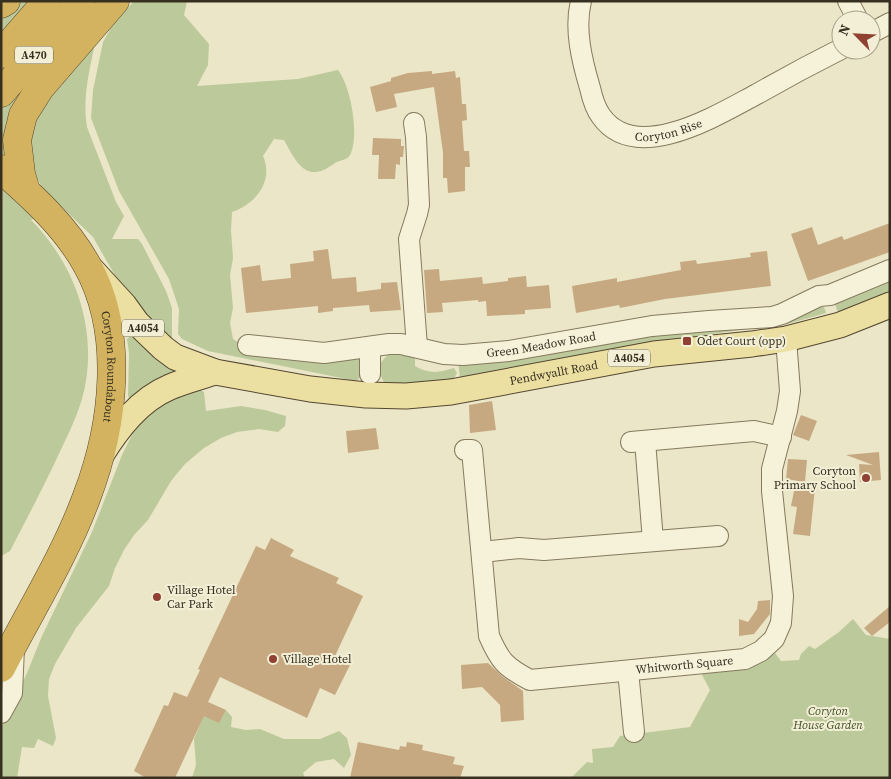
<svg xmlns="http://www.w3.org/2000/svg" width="891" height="779" font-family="'Source Serif 4',serif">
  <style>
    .green { fill: #bcc99b }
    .building { fill: #c6a980 }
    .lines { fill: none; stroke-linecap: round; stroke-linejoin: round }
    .minor-casing { stroke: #85795e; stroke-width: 22 }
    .major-casing { stroke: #544731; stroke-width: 27 }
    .highway-casing { stroke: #544731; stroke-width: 29 }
    .minor { stroke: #f6f2da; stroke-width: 20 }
    .major { stroke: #ebe0a2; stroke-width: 25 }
    .highway { stroke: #d3b35f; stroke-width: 28 }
    .poi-dot { fill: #904132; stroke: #f3efd6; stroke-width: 2 }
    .labels { text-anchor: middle; stroke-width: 4; stroke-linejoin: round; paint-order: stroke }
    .shield { fill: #f3efd6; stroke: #6f6957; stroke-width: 1 }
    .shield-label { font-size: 11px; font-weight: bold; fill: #372f20 }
    .street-label { font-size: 12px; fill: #372f20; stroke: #f3efd6 }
    .poi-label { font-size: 12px; fill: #372f20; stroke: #f3efd6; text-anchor: start }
    .park-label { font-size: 12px; font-style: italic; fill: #415228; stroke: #f3efd6 }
  </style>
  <rect width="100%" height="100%" fill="#ebe6c7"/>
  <path class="green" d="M19 1H36L1 40V14Z
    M92 1H102L8 161 1 156V106Z
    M134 1H187L184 15 209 44 208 65 197 86 298 79 338 70C351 87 359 133 351 153 348 161 341 159 335 163 306 185 297 163 284 140L274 139 263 156C274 181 256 204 232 212L231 230 233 258 230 275 233 308 230 323 233 339 251 350 360 355 364 374 356 381 208 351 182 339 178 334 179 309 169 279 119 191 91 118 93 90 103 42 112 26Z
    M96 39C90 68 82 97 87 127L116 202 124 216 112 239H138L142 244 166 291 172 308V341L171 342 121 286 93 237 43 189 32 169 29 128 63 75Z
    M1 181 38 217 31 220C77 266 100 335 82 399 76 419 66 439 57 458 42 490 26 520 10 551L1 556Z
    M890 275V300L841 315 837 310 835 304 838 299Z
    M819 307H824L826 313 791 323 640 344 460 378 458 361Z
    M130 336 134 337 186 368 132 401 129 399 128 395 129 353 127 339Z
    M392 352 415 357V366C429 374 439 373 454 368L457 373 454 378 447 383 385 384C376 369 378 362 392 352Z
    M197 388 204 392 206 411 241 406 265 410 286 416 285 426 278 432 259 429 237 432 221 438 204 448 185 464 171 481 148 520 134 535 124 550 115 568 109 586 76 628 55 664 49 679 48 696 56 738 53 746 38 739 34 748 22 747 17 778H1V728L27 673 42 636 92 532 122 455 134 431 154 408Z
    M853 619 866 635 890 639V778H571L587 762 593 763 592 749 613 747 620 736 690 727 710 690 700 671 754 664 775 653 781 661 799 660 801 654 809 646 815 649 839 632Z
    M191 709 219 722 226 710 232 717 231 727 246 730 260 729 284 739H320L339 731 347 738 351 755 344 768 334 759 316 762 303 773 305 778H192L196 765 194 739 201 722 188 715Z"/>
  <path class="building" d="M432 71V74L455 71 456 78 460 77 462 104H466L467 120 462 121 464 151H469L470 167H465V191L448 193 447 178H443V153L434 87 394 94 397 107 376 112 370 87 391 81V78L408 73Z
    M373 138 401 139V146H404L403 157H400V165L396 164 395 179H378L379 155H372Z
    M890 223V252L808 281 791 234 812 227 818 245 842 236 844 240Z
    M328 249 332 279 356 277 357 292 381 289V283L397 282 401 310 370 312 369 305 333 308V311L318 313V306L246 313 241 268 260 265 262 281 291 278 290 264 314 261 313 251Z
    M767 251 771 286 665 299 620 308 619 305 576 313 572 286 617 278V282L681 270 680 262 696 260 697 264 751 257 750 253Z
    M439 269 440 281 482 277 483 284 508 281V278L526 276 527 287 549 285 551 308 525 310V314L487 316 486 301 478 302V300L442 303 443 312 427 313 424 270Z
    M492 401 496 430 470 433 469 405Z
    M801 415 817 421 809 441 793 435Z
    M376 428 379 449 348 453 346 431Z
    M879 452 881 480 860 482 859 464 873 465 846 455Z
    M788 459 807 460 805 482 786 479Z
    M795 486 815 488 810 536 793 534 797 507 791 506Z
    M271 538 294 550 290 556 339 578 336 583 363 596 335 656 351 663 335 695 320 688 307 718 220 677 208 702 226 710 219 723 204 716 175 778H146L134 771 164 705 168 706 174 692 187 697 200 670 198 669 256 546 265 550Z
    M770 600V614L754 634 739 636V619L748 622 757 609 758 601Z
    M890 606V622L872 636 864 628Z
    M488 663 502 676 523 691 524 720 501 722 500 705 482 687 462 689 461 665Z
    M358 742 399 750 400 746 406 747 407 742 423 745 422 750 455 757 453 764 464 766 460 778H350Z"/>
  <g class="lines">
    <defs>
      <g id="minor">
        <path id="s1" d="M581 1C574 29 582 61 590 88 592 97 595 108 601 116 636 166 719 114 757 94 785 78 813 63 841 49"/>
        <path d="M848 1 858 20"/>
        <path d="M871 33 890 23"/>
        <path d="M414 123 416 137 419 205 417 214 409 239 417 347"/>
        <path id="s2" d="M248 345 324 353 389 344H401L444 354 463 355 509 351 652 326 709 321 772 317 782 314 819 296 830 295 890 270"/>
        <path d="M370 374V347"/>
        <path d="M645 441 653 541"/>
        <path d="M631 442 754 431 781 437"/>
        <path id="s3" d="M465 450H472L489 636C500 661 505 667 530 680L745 659 761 651 774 639 781 623 783 596 772 491V469L787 411 790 391 786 339"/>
        <path d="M482 552 519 548 544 550 718 536"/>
        <path d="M628 671 634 732"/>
        <path d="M1 713 12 693 14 648"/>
      </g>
      <g id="major">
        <path id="s4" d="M92 270 124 305 137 323 163 348 175 357 215 372 310 389 366 395 406 396 451 392 654 354 752 344 786 339 840 325 890 305"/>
        <path d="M101 455C118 428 139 400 170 387 184 381 200 377 215 372"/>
      </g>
      <g id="highway">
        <path d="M1 4 6 1"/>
        <path d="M1 54 47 1"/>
        <path d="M1 93 81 1"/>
        <path id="s5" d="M1 169C33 197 66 227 87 265 125 333 114 425 87 496 65 556 30 611 1 668"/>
        <path d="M26 191 21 174 17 140 23 115 40 88 115 1"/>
      </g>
    </defs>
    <use href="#minor" class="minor-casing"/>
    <use href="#major" class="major-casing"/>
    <use href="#highway" class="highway-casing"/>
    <use href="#minor" class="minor"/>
    <use href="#major" class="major"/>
    <use href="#highway" class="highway"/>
  </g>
  <g class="poi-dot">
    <rect x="682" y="336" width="10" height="10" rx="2.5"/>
    <circle cx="866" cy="478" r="5"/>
    <circle cx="157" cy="597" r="5"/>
    <circle cx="273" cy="659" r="5"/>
  </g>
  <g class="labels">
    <g class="shield">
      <rect x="15" y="46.5" width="38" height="17" rx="4"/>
      <rect x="122" y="319.5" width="42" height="17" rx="4"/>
      <rect x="608" y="349.5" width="42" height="17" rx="4"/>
    </g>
    <g class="shield-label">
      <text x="34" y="59">A470</text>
      <text x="143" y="332">A4054</text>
      <text x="629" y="362">A4054</text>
    </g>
    <g class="street-label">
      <text dy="4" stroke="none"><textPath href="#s1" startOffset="194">Coryton Rise</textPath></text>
      <text dy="4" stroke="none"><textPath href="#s2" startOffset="296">Green Meadow Road</textPath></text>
      <text dy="4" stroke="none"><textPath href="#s5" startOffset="235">Coryton Roundabout</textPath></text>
      <text dy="4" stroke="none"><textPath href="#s4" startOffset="506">Pendwyallt Road</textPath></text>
      <text dy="4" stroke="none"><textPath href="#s3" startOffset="411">Whitworth Square</textPath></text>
    </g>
    <g class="poi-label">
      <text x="697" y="345">Odet Court (opp)</text>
      <text x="856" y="475" text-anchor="end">Coryton<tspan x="856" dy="14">Primary School</tspan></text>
      <text x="167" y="594">Village Hotel<tspan x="167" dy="14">Car Park</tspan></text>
      <text x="283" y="663">Village Hotel</text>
    </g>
    <g class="park-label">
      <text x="828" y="715">Coryton<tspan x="828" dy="14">House Garden</tspan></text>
    </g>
  </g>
  <rect width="891" height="779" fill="none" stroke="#372f20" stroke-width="5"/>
  <g transform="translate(856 35) rotate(294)"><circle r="24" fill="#f3efd6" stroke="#a8a28d"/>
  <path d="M0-4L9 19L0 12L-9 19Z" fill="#904132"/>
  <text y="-8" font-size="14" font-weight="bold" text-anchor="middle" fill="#372f20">N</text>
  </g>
</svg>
